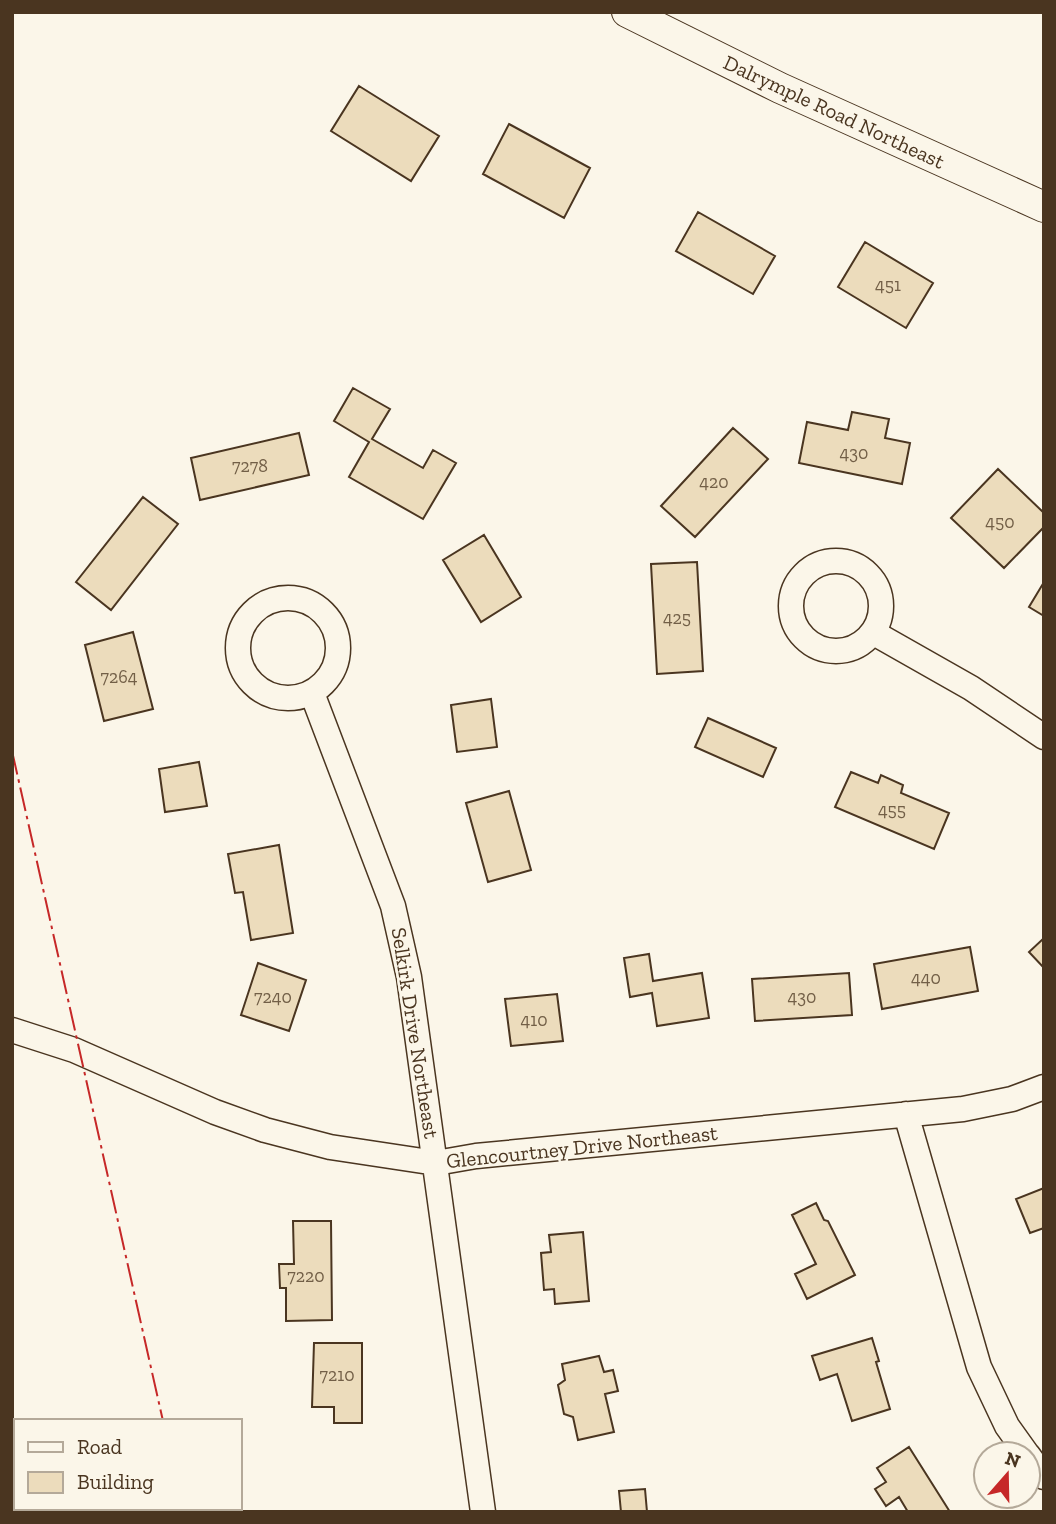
<svg xmlns="http://www.w3.org/2000/svg" width="1056" height="1524" font-family="'Zilla Slab',serif">
  <style>
    .building { fill: #ecdcbc; stroke: #4a3520; stroke-width: 2 }
    .lines { fill: none; stroke-linecap: round; stroke-linejoin: round }
    .minor-casing { stroke: #4a3520; stroke-width: 27 }
    .tertiary-casing { stroke: #4a3520; stroke-width: 32 }
    .minor { stroke: #fbf6e9; stroke-width: 24 }
    .tertiary { stroke: #fbf6e9; stroke-width: 30 }
    .power { stroke: #c62828; stroke-width: 2; stroke-dasharray: 24 5 3.5 5; stroke-linecap: butt }
    .labels { text-anchor: middle; stroke-width: 5; stroke-linejoin: round; paint-order: stroke }
    .number-label { font-size: 18px; fill: #725f47 }
    .street-label { font-size: 21px; fill: #4a3520; stroke: #fbf6e9 }
  </style>
  <rect width="100%" height="100%" fill="#fbf6e9"/>
  <path class="building" d="M359 86 439 136 411 181 331 131Z
    M509 124 590 168 564 218 483 174Z
    M698 212 775 256 753 294 676 251Z
    M865 242 933 283 906 328 838 287Z
    M353 388 390 409 372 439 423 468 433 450 456 463 423 519 349 477 369 442 334 421Z
    M852 412 889 419 885 438 910 443 902 484 799 463 807 422 848 430Z
    M733 428 768 459 695 537 661 506Z
    M299 433 309 475 200 500 191 458Z
    M998 469 1044 513V527L1004 568 951 518Z
    M143 497 178 524 111 610 76 582Z
    M484 535 521 597 481 622 443 560Z
    M697 562 703 671 657 674 651 564Z
    M1044 582V616L1029 607Z
    M133 632 153 709 104 721 85 645Z
    M491 699 497 747 457 752 451 705Z
    M708 718 776 748 763 777 695 747Z
    M199 762 207 806 165 812 159 769Z
    M851 772 878 783 881 775 903 785 901 793 949 813 934 849 835 807Z
    M509 791 531 870 488 882 466 803Z
    M279 845 293 933 251 940 243 892 235 893 228 854Z
    M1044 938V968L1029 952Z
    M970 947 978 991 882 1009 874 964Z
    M649 954 653 981 702 973 709 1018 657 1026 652 993 630 997 624 958Z
    M258 963 306 980 289 1031 241 1015Z
    M849 973 852 1015 755 1021 752 979Z
    M557 994 563 1041 511 1046 505 999Z
    M1044 1188V1228L1030 1233 1016 1199Z
    M816 1203 824 1220 828 1221 855 1275 807 1299 795 1274 816 1264 792 1215Z
    M293 1221H331L332 1320 286 1321V1288H280L279 1264H294Z
    M583 1232 589 1301 555 1304 554 1289 544 1290 541 1253 551 1252 549 1235Z
    M872 1338 879 1361 876 1362 890 1409 852 1421 837 1374 820 1380 812 1356Z
    M314 1343H362V1423H334V1407H312Z
    M599 1356 604 1372 613 1370 618 1391 605 1394 614 1432 578 1440 573 1417 564 1414 558 1385 565 1380 562 1364Z
    M909 1447 950 1512H908L899 1497 886 1506 875 1489 886 1482 877 1468Z
    M645 1489 647 1512H621L619 1491Z
    M12 1502 16 1504V1508H29L27 1512H12Z"/>
  <g class="lines">
    <defs>
      <path id="minor" d="M791 606a45 45 0 1 1 90 0a45 45 0 1 1-90 0Z
        M238 648a50 50 0 1 1 100 0a50 50 0 1 1-100 0Z
        M874 633 971 688 1044 737
        M312 693 393 906 409 977 483 1512
        M12 1030 74 1050 215 1112 265 1130 330 1147 436 1163 476 1156 963 1109 1012 1099 1044 1087
        M906 1114 979 1367 1007 1426 1027 1454
        M1028 1455 1044 1477"/>
      <path id="tertiary" d="M627 12 780 88 1044 207"/>
    </defs>
    <use href="#minor" class="minor-casing"/>
    <use href="#tertiary" class="tertiary-casing"/>
    <use href="#minor" class="minor"/>
    <use href="#tertiary" class="tertiary"/>
    <path class="power" d="M12 751 163 1421
      M183 1508 184 1512"/>
  </g>
  <g class="labels">
    <g class="number-label">
      <text x="888" y="291">451</text>
      <text x="854" y="459">430</text>
      <text x="250" y="472">7278</text>
      <text x="714" y="488">420</text>
      <text x="1000" y="528">450</text>
      <text x="677" y="624">425</text>
      <text x="119" y="683">7264</text>
      <text x="892" y="816">455</text>
      <text x="926" y="984">440</text>
      <text x="273" y="1003">7240</text>
      <text x="802" y="1003">430</text>
      <text x="534" y="1026">410</text>
      <text x="306" y="1282">7220</text>
      <text x="337" y="1381">7210</text>
    </g>
    <g class="street-label">
      <text transform="translate(834 112) rotate(25)" y="7">Dalrymple Road Northeast</text>
      <text transform="translate(415 1033) rotate(81)" y="7">Selkirk Drive Northeast</text>
      <text transform="translate(582 1147) rotate(-6)" y="7">Glencourtney Drive Northeast</text>
    </g>
  </g>
  <rect width="1056" height="1524" fill="none" stroke="#4a3520" stroke-width="28"/>
  <rect x="14" y="1419" width="228" height="91" fill="#fbf6e9" stroke="#b4a999" stroke-width="2"/>
  <rect x="28" y="1442" width="35" height="10" fill="#fbf6e9" stroke="#b4a999" stroke-width="2"/>
  <text x="77" y="1454" font-size="21" fill="#4a3520">Road</text>
  <rect x="28" y="1472" width="35" height="21" fill="#ecdcbc" stroke="#b4a999" stroke-width="2"/>
  <text x="77" y="1489" font-size="21" fill="#4a3520">Building</text>
  <g transform="translate(1007 1475) rotate(20)"><circle r="33" fill="#fbf6e9" stroke="#b4a999" stroke-width="2"/>
  <path d="M0-5L12 26L0 18L-12 26Z" fill="#c62828"/>
  <text y="-10" font-size="19" font-weight="bold" text-anchor="middle" fill="#4a3520">N</text>
  </g>
</svg>
